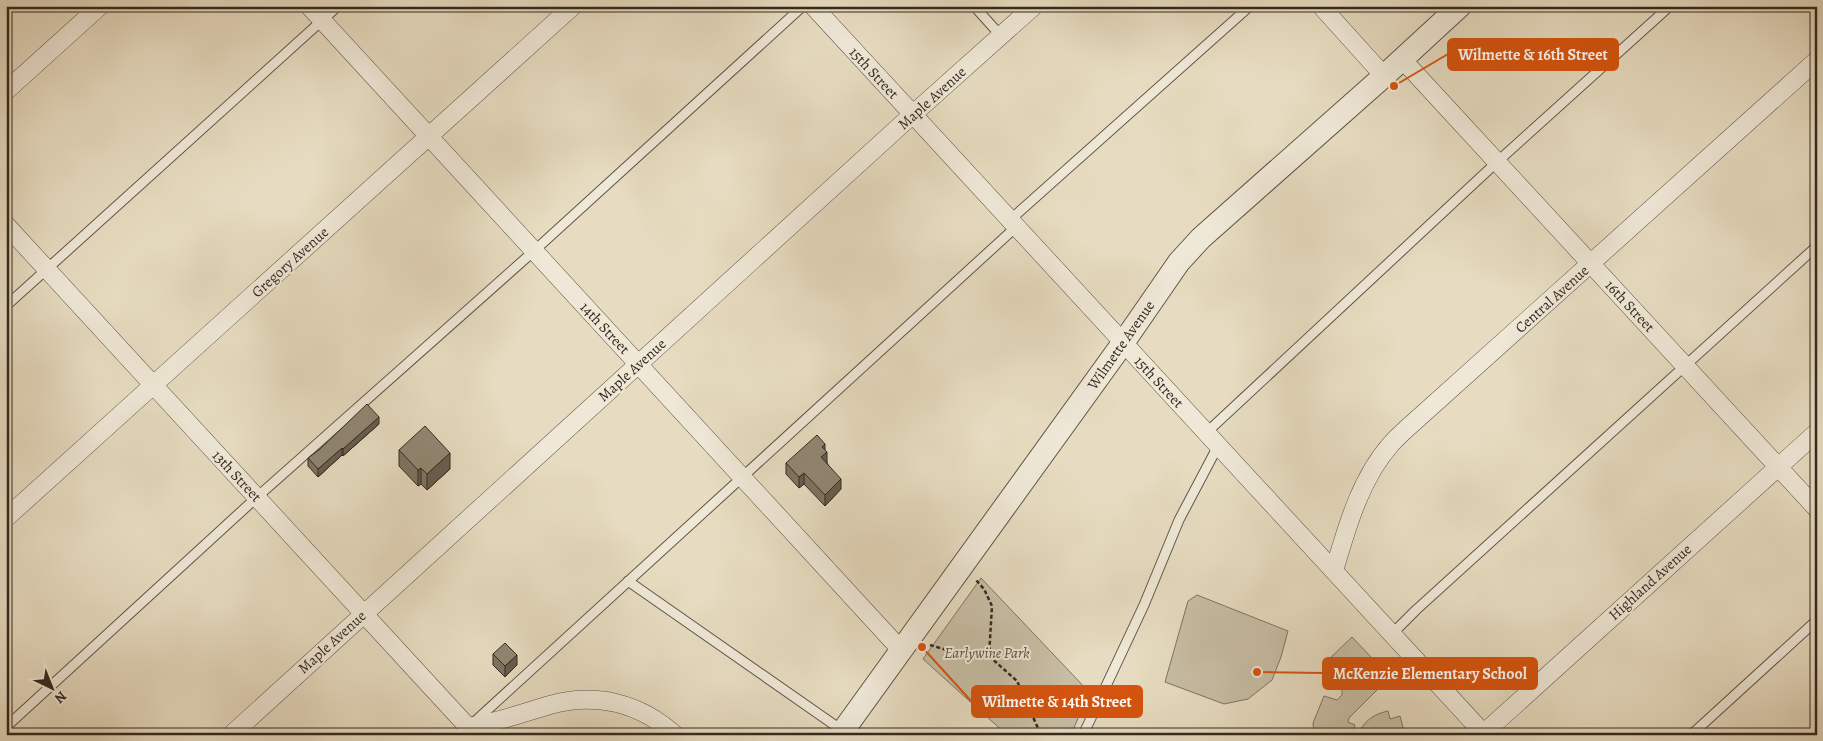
<svg xmlns="http://www.w3.org/2000/svg" width="1823" height="741" font-family="Alegreya,serif">
  <style>
    .green { fill: #c8bea5; stroke: #7e7462 }
    .lines { fill: none; stroke-linecap: round; stroke-linejoin: round }
    .service-casing { stroke: #605648; stroke-width: 11 }
    .minor-casing { stroke: #605648; stroke-width: 19 }
    .tertiary-casing { stroke: #605648; stroke-width: 24 }
    .path { stroke: #332a1f; stroke-width: 2.5; stroke-dasharray: 4 2.5; stroke-linecap: butt }
    .service { stroke: #efe8d7; stroke-width: 9 }
    .minor { stroke: #efe8d7; stroke-width: 18 }
    .tertiary { stroke: #efe8d7; stroke-width: 22 }
    .wall { fill: #7d7463; stroke: #332a1f }
    .shaded-wall { fill: #665e50; stroke: #332a1f }
    .building { fill: #918773; stroke: #332a1f }
    .labels { text-anchor: middle; stroke-width: 4; stroke-linejoin: round; paint-order: stroke }
    .street-label { font-size: 15px; fill: #332a1f; stroke: #efe8d7 }
    .park-label { font-size: 15px; font-style: italic; fill: #584f40; stroke: #efe8d7 }
    .leader { fill: none; stroke: #d6540e; stroke-width: 2 }
    .callout-dot { fill: #d6540e; stroke: #efe8d7; stroke-width: 2 }
    .callout { fill: #d6540e; stroke: #d6540e; stroke-width: 2 }
    .callout-label { font-size: 16px; text-anchor: middle; font-weight: bold; fill: #fff }
  </style>
  <rect width="100%" height="100%" fill="#e7dcc1"/>
  <filter id="stains"><feTurbulence type="fractalNoise" baseFrequency=".004" numOctaves="4"/><feColorMatrix values="0 0 0 0 .2 0 0 0 0 .09 0 0 0 0 .02 0 0 0 .5 -.17"/></filter>
  <radialGradient id="worn" r=".72"><stop offset=".6" stop-color="#630" stop-opacity="0"/><stop offset="1" stop-color="#630" stop-opacity=".3"/></radialGradient>
  <path class="green" d="M981 578 1089 692 1071 735H1007L923 659Z
    M1197 595 1288 631 1281 657 1272 680 1248 699 1224 704 1165 682 1188 601Z
    M1352 637 1390 677 1349 718 1348 722 1355 725 1354 729 1360 730C1367 719 1375 714 1388 711L1390 719 1400 716 1405 735 1314 734 1313 723 1324 696 1337 700 1342 695V689L1324 670 1327 661Z"/>
  <g class="lines">
    <defs>
      <path id="service" d="M974 6 1001 36
        M1010 220 1250 6
        M6 306 338 6
        M1206 433 1497 162 1670 6
        M628 581 843 731
        M1392 634 1416 610 1817 246
        M6 727 256 498 534 251 803 6
        M460 735 1016 227
        M1083 735 1144 605 1179 520 1218 446
        M1691 735 1817 620"/>
      <path id="minor" d="M309 6 901 650
        M813 6 1485 735
        M1321 6 1384 76
        M1402 59 1817 509
        M6 91 100 6
        M6 225 468 727C496 723 522 713 550 705 596 692 640 703 675 735
        M6 518 573 6
        M1334 571C1347 527 1360 479 1391 444 1398 436 1406 429 1414 422L1817 60
        M1484 733 1817 432
        M231 735 912 115 1034 6"/>
      <path id="tertiary" d="M840 735 1123 343 1179 262 1201 238 1384 76 1460 6"/>
    </defs>
    <use href="#service" class="service-casing"/>
    <use href="#minor" class="minor-casing"/>
    <use href="#tertiary" class="tertiary-casing"/>
    <path class="path" d="M930 645 950 651 989 656 992 606 984 589 976 580
      M989 656 1017 681 1041 735
      M958 732 962 735"/>
    <use href="#service" class="service"/>
    <use href="#minor" class="minor"/>
    <use href="#tertiary" class="tertiary"/>
  </g>
  <path class="wall" d="M379 424 343 456 342 455 318 477 308 466V458L320 449Z
    M399 450 450 469 427 490 421 484 418 486 399 466Z
    M825 450 827 463 841 489 825 506 804 484 799 488 786 474V463Z
    M493 654 517 665 505 677 493 665Z"/>
  <path class="shaded-wall" d="M379 417V424L343 456V449Z
    M825 444V454L827 452V463L821 468 822 447Z
    M342 448V455L318 477V469Z
    M450 453V469L427 490V474Z
    M421 468V484L418 486V470Z
    M804 473V484L799 488V477Z
    M841 479V489L825 506V495Z
    M517 655V665L505 677V666Z"/>
  <path class="building" d="M367 404 379 417 343 449 342 448 318 469 308 458 320 449Z
    M425 426 450 453 427 474 421 468 418 470 399 450Z
    M817 435 825 444 822 447 827 452 821 457 841 479 825 495 804 473 799 477 786 463Z
    M505 643 517 655 505 666 493 654Z
    M647 729 654 735H642Z"/>
  <g class="labels">
    <g class="street-label">
      <text transform="translate(874 73) rotate(47)" y="5">15th Street</text>
      <text transform="translate(932 98) rotate(-42)" y="5">Maple Avenue</text>
      <text transform="translate(290 262) rotate(-42)" y="5">Gregory Avenue</text>
      <text transform="translate(1552 299) rotate(-42)" y="5">Central Avenue</text>
      <text transform="translate(1630 306) rotate(47)" y="5">16th Street</text>
      <text transform="translate(605 328) rotate(47)" y="5">14th Street</text>
      <text transform="translate(1121 345) rotate(-55)" y="5">Wilmette Avenue</text>
      <text transform="translate(632 370) rotate(-42)" y="5">Maple Avenue</text>
      <text transform="translate(1159 382) rotate(47)" y="5">15th Street</text>
      <text transform="translate(237 476) rotate(47)" y="5">13th Street</text>
      <text transform="translate(1650 582) rotate(-42)" y="5">Highland Avenue</text>
      <text transform="translate(332 642) rotate(-42)" y="5">Maple Avenue</text>
    </g>
    <g class="park-label">
      <text x="987" y="658">Earlywine Park</text>
    </g>
  </g>
  <path class="leader" d="M1394 86L1448 54M1257 672L1323 673M922 647L972 702"/>
  <g class="callout-dot">
    <circle cx="1394" cy="86" r="5"/>
    <circle cx="1257" cy="672" r="5"/>
    <circle cx="922" cy="647" r="5"/>
  </g>
  <g class="callout">
    <rect x="1448" y="39" width="170" height="31" rx="5"/>
    <rect x="1323" y="658" width="214" height="31" rx="5"/>
    <rect x="972" y="686" width="170" height="31" rx="5"/>
  </g>
  <g class="callout-label">
    <text x="1533" y="60">Wilmette &amp; 16th Street</text>
    <text x="1430" y="679">McKenzie Elementary School</text>
    <text x="1057" y="707">Wilmette &amp; 14th Street</text>
  </g>
  <rect width="1823" height="741" fill="none" stroke="#e7dcc1" stroke-width="25"/>
  <rect x="8" y="8" width="1808" height="726" fill="none" stroke="#332a1f" stroke-width="2.5"/>
  <rect x="12" y="12" width="1798" height="716" fill="none" stroke="#332a1f"/>
  <g transform="translate(52 688) rotate(137)" stroke="#efe8d7" stroke-width="4" paint-order="stroke">
  <path d="M0-4L9 19L0 12L-9 19Z" fill="#332a1f"/>
  <text y="-8" font-size="14" font-weight="bold" text-anchor="middle" fill="#332a1f">N</text>
  </g>
  <rect width="100%" height="100%" filter="url(#stains)"/>
  <rect width="100%" height="100%" fill="url(#worn)"/>
</svg>
